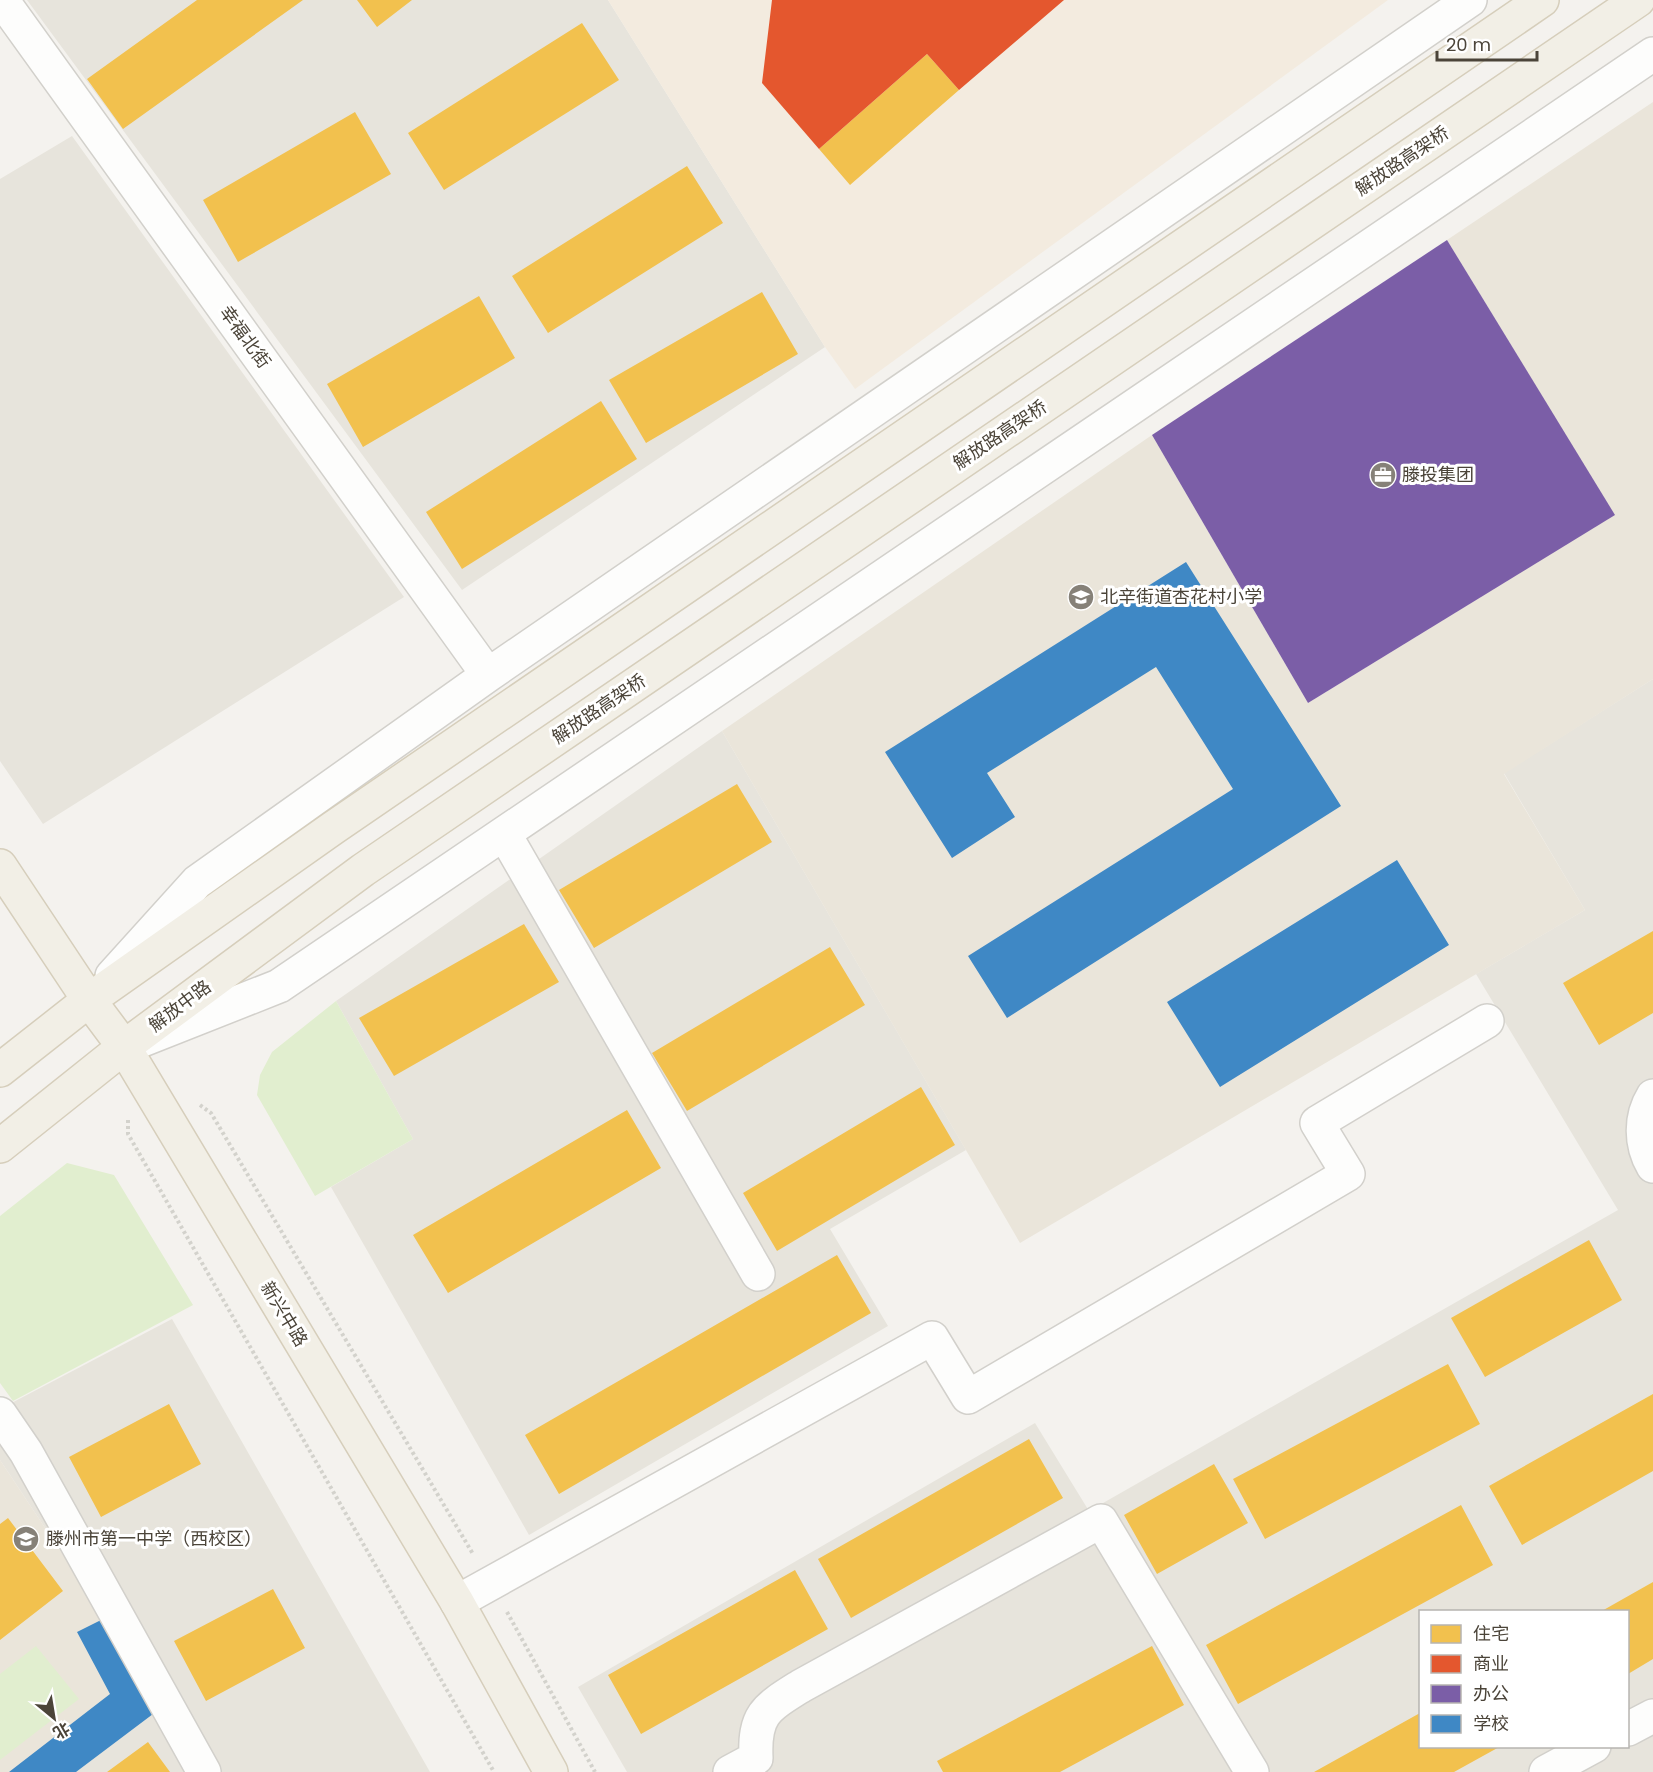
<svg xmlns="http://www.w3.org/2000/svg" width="1653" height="1772" font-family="Poppins,'Noto Sans SC',sans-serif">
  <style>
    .residential { fill: #e7e4dc; fill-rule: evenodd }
    .commercial { fill: #f3ebdf }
    .education { fill: #eae5da }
    .green { fill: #e1eecf }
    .homes { fill: #f2c14e }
    .shops { fill: #e4572e }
    .offices { fill: #7b5ea7 }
    .schools { fill: #3f88c5 }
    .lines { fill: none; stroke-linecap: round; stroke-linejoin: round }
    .minor-casing { stroke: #d2d0cb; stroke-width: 36 }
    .major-casing { stroke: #d6cebb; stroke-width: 36 }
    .path { stroke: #d3d2cc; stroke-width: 4; stroke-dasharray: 3 3; stroke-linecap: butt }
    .minor { stroke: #fdfdfc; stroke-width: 33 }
    .major { stroke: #f2efe6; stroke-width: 33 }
    .labels { text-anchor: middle; stroke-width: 6; stroke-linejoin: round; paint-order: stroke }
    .street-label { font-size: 18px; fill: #4b4439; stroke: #fff }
    .poi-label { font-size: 18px; fill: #4b4439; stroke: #fff; text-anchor: start }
  </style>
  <rect width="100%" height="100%" fill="#f4f2ee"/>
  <path class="residential" d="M27 0H608L825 347 462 590Z
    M72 136 404 597 43 824 0 761V179Z
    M1653 679V1772H627L578 1687 1035 1423 1089 1511 1618 1210 1476 974 1585 910 1504 773ZM1420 1612H1628V1746H1420Z
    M722 731 966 1150 830 1229 888 1326 529 1535 331 1187 413 1139 336 1001Z
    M172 1319 430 1772H76L157 1711 105 1618 0 1460V1409Z"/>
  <path class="commercial" d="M608 0H1388L855 389 825 347Z"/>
  <path class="education" d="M1653 102V679L1504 774 1585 910 1020 1243 722 731 1152 435 1308 703 1614 515 1447 240Z
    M0 1460 105 1618 157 1711 76 1772H0Z"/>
  <path class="green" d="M336 1001 413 1139 315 1196 257 1095 260 1075 272 1052Z
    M67 1163 114 1175 193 1305 13 1401 0 1383V1216Z
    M36 1646 79 1699 0 1760V1674Z"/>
  <path class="homes" d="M197 0H303L123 129 87 79Z
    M357 0H412L377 27Z
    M582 23 619 80 444 190 408 133Z
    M927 54 959 90 850 185 819 149Z
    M355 112 391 174 238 262 203 200Z
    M687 166 723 223 548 333 512 276Z
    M762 292 798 354 646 443 609 380Z
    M479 296 515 358 363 447 327 384Z
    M601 401 637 459 462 569 426 512Z
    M737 784 772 842 594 948 559 890Z
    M524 924 559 982 394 1076 359 1018Z
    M1653 931V1013L1599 1045 1563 983Z
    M830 947 865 1005 687 1111 652 1053Z
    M921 1087 955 1145 777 1251 743 1193Z
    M627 1110 661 1168 448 1293 413 1235Z
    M1589 1240 1622 1300 1485 1377 1451 1318Z
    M837 1255 871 1313 559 1494 525 1435Z
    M1448 1364 1480 1424 1265 1539 1233 1479Z
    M1653 1394V1471L1522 1545 1489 1486Z
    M169 1404 201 1464 101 1517 69 1457Z
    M1029 1439 1063 1498 851 1618 818 1559Z
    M1214 1464 1248 1523 1157 1574 1124 1515Z
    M1461 1505 1493 1565 1238 1704 1206 1645Z
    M8 1518 63 1591 0 1640V1524Z
    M795 1570 828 1629 641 1734 608 1675Z
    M1653 1582V1659L1628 1674V1612H1600Z
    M273 1589 305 1648 206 1701 174 1641Z
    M1152 1646 1184 1705 1060 1772H943L937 1761Z
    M1420 1713V1746H1501L1454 1772H1314Z
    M148 1742 170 1772H107Z"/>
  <path class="shops" d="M772 0H1064L959 90 927 54 819 149 762 83Z"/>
  <path class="offices" d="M1447 240 1615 515 1308 703 1152 435Z"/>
  <path class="schools" d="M1186 562 1341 806 1007 1018 968 956 1233 789 1156 667 987 773 1015 817 952 858 885 752Z
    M1397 860 1449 945 1220 1087 1167 1002Z
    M105 1618 157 1711 76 1772H9L110 1694 77 1632Z"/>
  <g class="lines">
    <defs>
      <path id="minor" d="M2 0 488 675
        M505 835 758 1274
        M112 976 197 882 488 675 1470 0
        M140 1041 279 986 1653 54
        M1653 1096C1640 1117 1640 1144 1653 1166
        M0 1414 26 1452 204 1772
        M457 1602 932 1338 968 1397 1348 1174 1317 1123 1487 1021
        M1628 1729 1653 1716
        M730 1772 756 1758C754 1714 766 1708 801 1686L1101 1521 1252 1772
        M1546 1772 1594 1746"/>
      <path id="major" d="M0 866 89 1000 124 1047 457 1602 551 1772
        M0 1070 89 1000 333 828 1542 0
        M0 1146 124 1047 363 870 1638 0"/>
    </defs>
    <use href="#minor" class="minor-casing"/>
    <use href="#major" class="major-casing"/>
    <path class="path" d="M200 1105 211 1113 473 1554
      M128 1120V1134L494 1772
      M507 1612 595 1772"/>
    <use href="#minor" class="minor"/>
    <use href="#major" class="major"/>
  </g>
  <defs>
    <symbol id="office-disc" viewBox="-11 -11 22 22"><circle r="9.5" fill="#868178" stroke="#fff"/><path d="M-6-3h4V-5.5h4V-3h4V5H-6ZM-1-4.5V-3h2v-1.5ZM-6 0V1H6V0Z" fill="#fff"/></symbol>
    <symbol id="school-disc" viewBox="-11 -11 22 22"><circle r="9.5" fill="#868178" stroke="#fff"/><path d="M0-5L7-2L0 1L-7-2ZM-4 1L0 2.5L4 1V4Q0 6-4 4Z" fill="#fff"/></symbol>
  </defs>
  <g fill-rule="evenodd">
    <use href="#office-disc" x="1368" y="460" width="30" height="30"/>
    <use href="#school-disc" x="1066" y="582" width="30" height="30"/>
    <use href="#school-disc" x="11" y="1524" width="30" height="30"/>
  </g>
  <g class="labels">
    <g class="street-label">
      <text transform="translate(1402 161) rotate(-34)" y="6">解放路高架桥</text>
      <text transform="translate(245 337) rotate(54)" y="6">幸福北街</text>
      <text transform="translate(1000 435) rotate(-34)" y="6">解放路高架桥</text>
      <text transform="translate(599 709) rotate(-34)" y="6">解放路高架桥</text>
      <text transform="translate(180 1006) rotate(-37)" y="6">解放中路</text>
      <text transform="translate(284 1314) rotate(59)" y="6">新兴中路</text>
    </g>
    <g class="poi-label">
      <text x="1402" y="481">滕投集团</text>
      <text x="1100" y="603">北辛街道杏花村小学</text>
      <text x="46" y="1545">滕州市第一中学（西校区）</text>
    </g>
  </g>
  <rect x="1419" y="1610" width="210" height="138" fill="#ffffff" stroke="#b7b4b0" stroke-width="1.5"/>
  <rect x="1431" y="1625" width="30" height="18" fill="#f2c14e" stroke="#b7b4b0" stroke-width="1.5"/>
  <text x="1473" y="1640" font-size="18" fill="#4b4439">住宅</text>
  <rect x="1431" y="1655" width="30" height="18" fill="#e4572e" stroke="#b7b4b0" stroke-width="1.5"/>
  <text x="1473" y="1670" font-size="18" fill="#4b4439">商业</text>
  <rect x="1431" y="1685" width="30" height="18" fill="#7b5ea7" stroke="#b7b4b0" stroke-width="1.5"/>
  <text x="1473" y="1700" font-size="18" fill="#4b4439">办公</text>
  <rect x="1431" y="1715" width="30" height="18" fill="#3f88c5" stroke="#b7b4b0" stroke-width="1.5"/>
  <text x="1473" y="1730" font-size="18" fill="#4b4439">学校</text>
  <g transform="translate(54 1718) rotate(150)" stroke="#ffffff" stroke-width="4.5" paint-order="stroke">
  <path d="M0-4.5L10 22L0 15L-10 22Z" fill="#4b4439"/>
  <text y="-9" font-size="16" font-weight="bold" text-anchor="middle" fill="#4b4439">北</text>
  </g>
  <path d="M1437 51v9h100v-9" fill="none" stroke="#4b4439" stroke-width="3"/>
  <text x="1446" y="51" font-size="18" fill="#4b4439" stroke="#ffffff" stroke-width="4.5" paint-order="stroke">20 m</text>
</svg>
